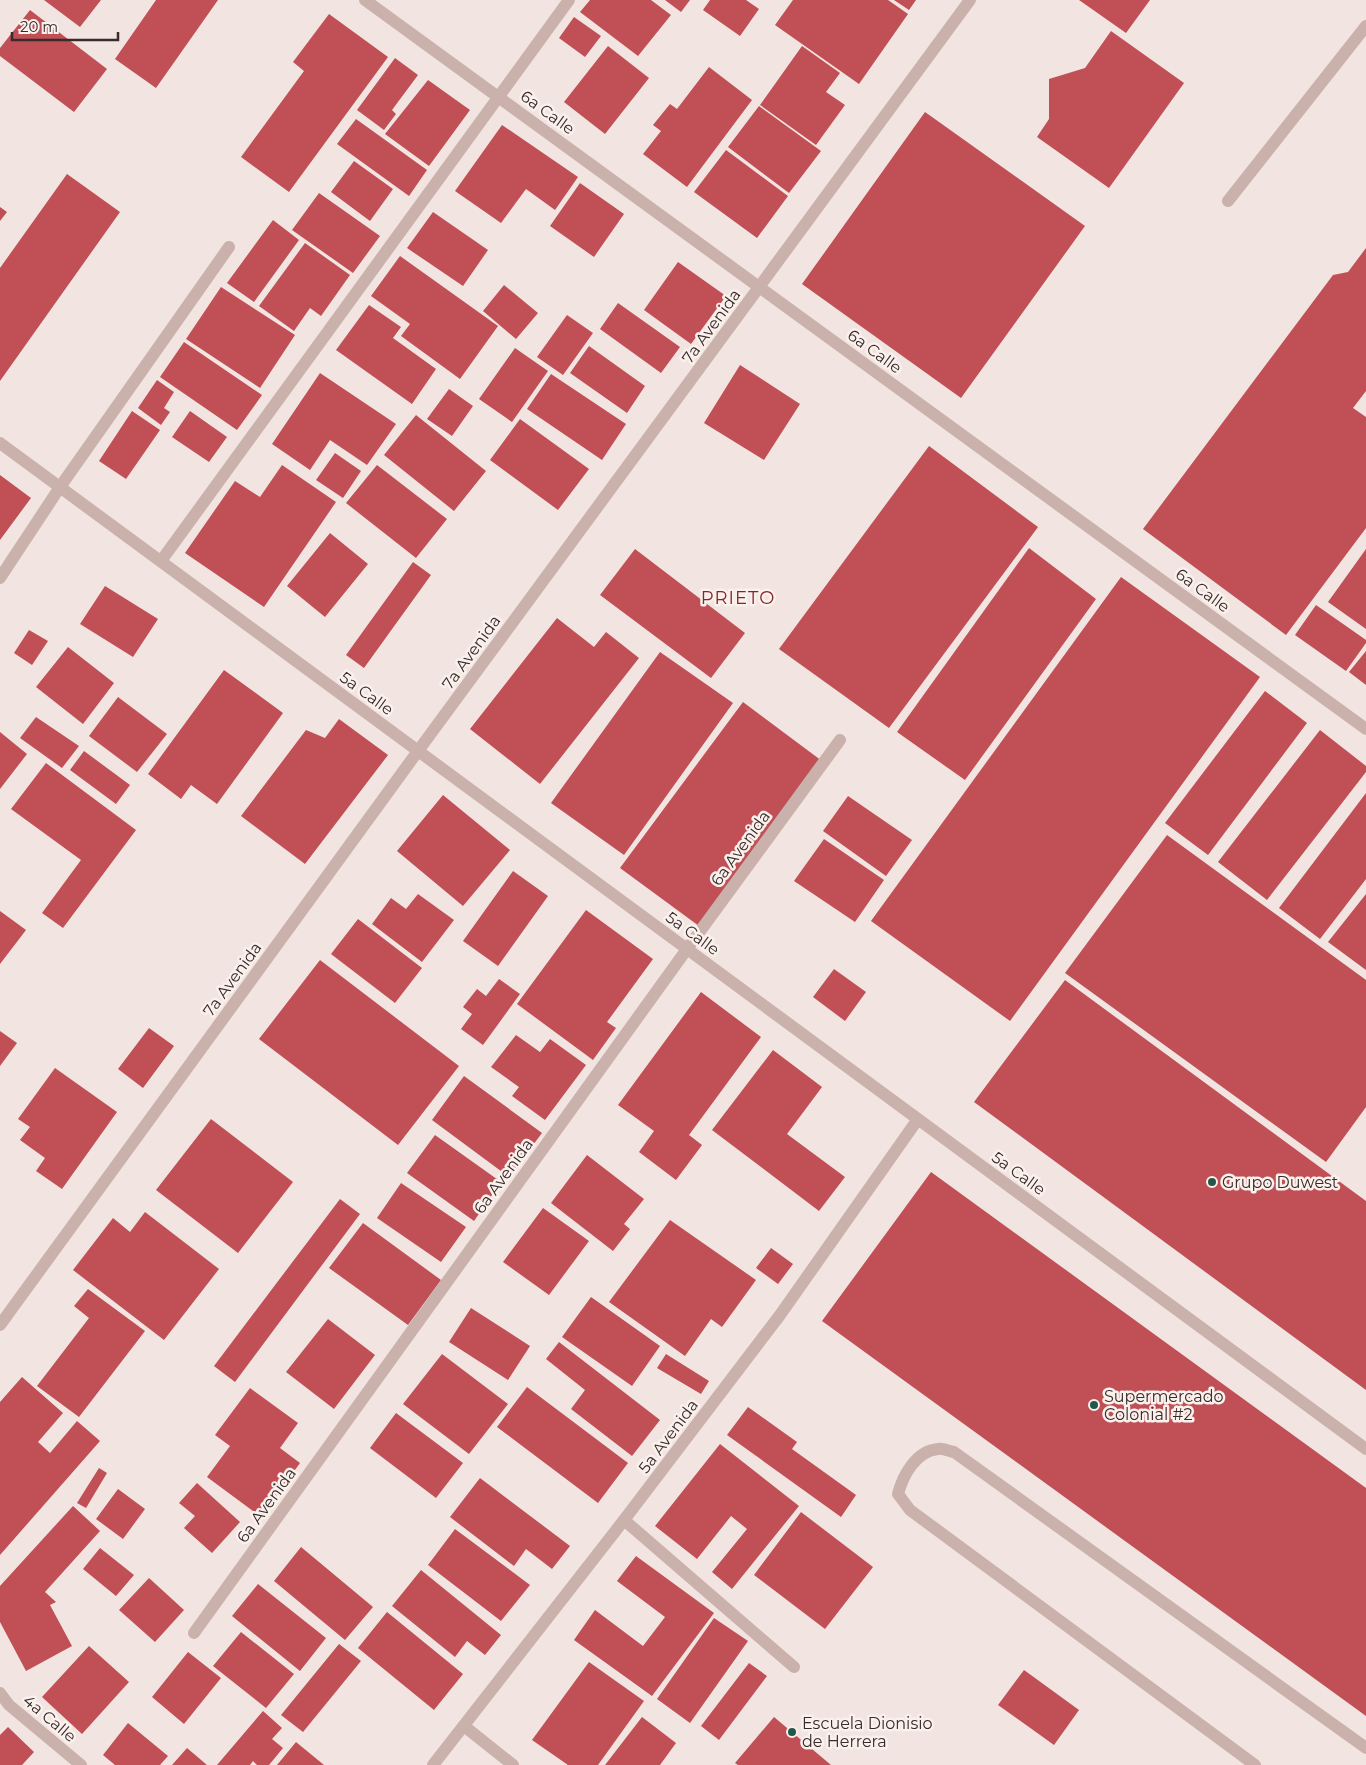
<svg xmlns="http://www.w3.org/2000/svg" width="1366" height="1765" font-family="Montserrat,sans-serif">
  <style>
    .building { fill: #c04f56 }
    .lines { fill: none; stroke-linecap: round; stroke-linejoin: round }
    .service { stroke: #cab1ac; stroke-width: 12 }
    .minor { stroke: #cab1ac; stroke-width: 12 }
    .poi-dot { fill: #22584c; stroke: #faf0ec; stroke-width: 2 }
    .labels { text-anchor: middle; stroke-width: 5; stroke-linejoin: round; paint-order: stroke }
    .street-label { font-size: 16px; fill: #382b2b; stroke: #faf0ec }
    .poi-label { font-size: 16px; fill: #382b2b; stroke: #faf0ec; text-anchor: start }
    .neighbourhood-label { font-size: 18px; letter-spacing: 1px; fill: #84272d; stroke: #faf0ec }
  </style>
  <rect width="100%" height="100%" fill="#f2e4e0"/>
  <path class="building" d="M44 0H101L80 27Z
    M156 0H218L156 88 115 59Z
    M590 0H651L671 15 638 56 580 12Z
    M665 0H690L681 12Z
    M710 0H746L759 9 740 36 703 10Z
    M793 0H888L908 14 859 84 775 25Z
    M894 0H916L909 10Z
    M1079 0H1150L1126 33Z
    M30 10 107 69 74 112 0 56V48Z
    M329 14 388 57 289 192 241 157 304 71 293 62Z
    M574 17 601 36 585 57 559 38Z
    M1111 31 1184 83 1109 188 1037 137 1049 119V79L1085 68Z
    M608 46 649 78 605 134 564 102Z
    M802 46 840 73 826 92 845 105 816 145 760 105Z
    M395 58 418 75 392 110 396 114 384 130 357 110Z
    M709 67 752 100 687 187 643 154 661 131 653 125 670 104 677 109Z
    M428 80 470 110 429 166 385 134Z
    M759 106 821 151 789 193 728 147Z
    M925 112 1085 226 961 398 802 284Z
    M356 119 427 170 409 196 337 144Z
    M502 125 578 177 555 210 526 189 501 223 455 191Z
    M726 150 788 196 757 238 694 192Z
    M354 161 393 189 370 221 331 192Z
    M67 174 120 212 0 381V268Z
    M580 183 624 214 594 257 550 226Z
    M319 193 380 236 353 273 292 230Z
    M0 207 7 212 0 221Z
    M433 212 488 250 463 286 407 248Z
    M273 220 299 240 254 302 227 283Z
    M305 243 350 275 321 316 310 308 294 331 259 306Z
    M1366 248V391L1353 408 1366 417V528L1286 635 1143 529 1333 275 1348 272Z
    M400 256 498 326 460 379 401 336 410 324 371 296Z
    M678 262 726 296 691 344 644 310Z
    M504 285 538 313 516 339 483 311Z
    M221 287 295 335 260 388 186 339Z
    M618 303 680 347 661 373 600 329Z
    M369 305 401 327 393 338 436 369 412 404 336 350Z
    M567 315 593 333 563 375 537 357Z
    M184 342 262 395 237 430 160 377Z
    M589 346 645 386 627 413 570 373Z
    M515 348 548 371 512 422 479 399Z
    M740 365 800 404 764 460 704 423Z
    M320 373 396 424 367 465 330 440 310 470 272 444Z
    M551 374 626 424 602 460 527 409Z
    M157 380 174 392 164 408 170 412 161 425 138 408Z
    M449 389 473 406 452 436 427 419Z
    M132 411 160 430 126 479 99 461Z
    M190 411 227 437 209 462 172 437Z
    M416 415 486 471 454 511 384 455Z
    M520 419 589 469 558 510 490 460Z
    M929 446 1038 527 889 728 779 649Z
    M335 453 361 471 343 498 316 480Z
    M282 465 336 502 264 607 185 553 235 481 260 497Z
    M377 465 447 519 416 558 346 503Z
    M0 475 31 498 0 540Z
    M330 533 368 564 325 617 287 586Z
    M1029 548 1096 599 965 780 897 732Z
    M635 549 745 633 711 678 600 595Z
    M1366 549V629L1328 602Z
    M413 562 431 575 364 668 346 655Z
    M1121 577 1260 677 1010 1021 871 921Z
    M105 586 158 619 133 657 80 624Z
    M1316 605 1366 640V643L1346 671 1295 635Z
    M557 618 594 647 606 632 639 658 540 784 470 729Z
    M29 630 48 641 32 665 14 653Z
    M68 647 114 683 83 724 36 687Z
    M1366 651V685L1349 672Z
    M660 652 733 703 624 855 551 803Z
    M224 670 283 713 217 804 191 785 181 799 148 774Z
    M1265 691 1307 723 1208 855 1165 823Z
    M118 697 167 734 137 772 89 736Z
    M743 702 822 761 699 926 620 868Z
    M36 717 79 746 62 768 20 738Z
    M339 719 388 755 305 864 241 816 306 730 325 738Z
    M1320 730 1366 766V772L1267 900 1218 862Z
    M0 732 27 754 0 789Z
    M84 751 130 785 116 804 70 770Z
    M46 763 136 830 63 928 42 913 81 860 11 809Z
    M1366 793V879L1320 939 1279 908Z
    M443 795 510 850 463 906 397 851Z
    M848 796 912 840 886 876 823 831Z
    M1167 835 1366 980V1107L1326 1162 1065 973Z
    M824 839 884 880 855 922 794 881Z
    M513 871 548 896 498 966 463 941Z
    M418 894 454 920 422 962 372 924 391 898 406 909Z
    M1366 894V970L1328 942Z
    M586 910 653 959 607 1022 616 1028 593 1060 517 1004Z
    M0 911 26 930 0 964Z
    M358 919 422 968 395 1003 331 954Z
    M320 960 459 1066 398 1145 259 1039Z
    M834 969 866 992 845 1021 813 997Z
    M499 979 520 994 483 1045 461 1029 472 1014 463 1007 477 989 486 996Z
    M1065 980 1366 1201V1390L974 1102Z
    M701 992 761 1037 689 1135 702 1145 676 1180 639 1152 654 1131 618 1105Z
    M149 1028 174 1046 143 1088 118 1069Z
    M0 1031 17 1043 0 1066Z
    M516 1035 540 1052 550 1039 586 1065 545 1120 512 1096 519 1087 491 1067Z
    M773 1050 822 1087 787 1134 845 1177 819 1211 712 1130Z
    M55 1068 117 1112 62 1189 36 1171 45 1158 20 1140 30 1127 18 1119Z
    M464 1076 542 1133 509 1177 432 1120Z
    M211 1119 293 1182 238 1253 156 1190Z
    M435 1135 501 1182 474 1221 407 1173Z
    M587 1155 644 1199 624 1224 630 1229 613 1251 551 1203Z
    M931 1172 1366 1488V1716L822 1321Z
    M401 1183 466 1227 441 1262 377 1218Z
    M340 1199 360 1214 235 1382 214 1366Z
    M543 1208 589 1241 549 1295 503 1262Z
    M145 1212 219 1269 164 1340 73 1270 113 1218 130 1232Z
    M670 1220 756 1280 722 1327 711 1319 685 1356 609 1302Z
    M363 1223 441 1280 408 1325 329 1268Z
    M771 1248 793 1264 778 1284 756 1268Z
    M88 1289 145 1331 79 1417 37 1386 89 1318 74 1306Z
    M591 1297 660 1346 632 1386 562 1337Z
    M471 1308 530 1346 508 1380 449 1342Z
    M328 1319 375 1355 334 1409 286 1372Z
    M559 1342 660 1420 632 1456 571 1409 585 1390 546 1359Z
    M442 1354 508 1404 469 1454 403 1404Z
    M666 1354 709 1381 701 1394 657 1368Z
    M22 1377 63 1413 38 1442 50 1453 77 1421 100 1441 0 1555V1402Z
    M527 1387 628 1463 598 1503 497 1427Z
    M250 1388 298 1423 280 1448 300 1463 261 1517 207 1477 230 1446 215 1435Z
    M748 1407 797 1442 792 1449 856 1495 841 1517 727 1435Z
    M396 1413 463 1463 436 1498 370 1448Z
    M720 1444 799 1506 732 1589 712 1572 747 1529 731 1516 697 1559 655 1526Z
    M99 1468 107 1473 86 1508 77 1503Z
    M480 1478 570 1546 552 1569 526 1549 514 1566 450 1517Z
    M197 1483 240 1522 212 1553 184 1528 195 1516 179 1503Z
    M118 1489 145 1509 123 1539 96 1519Z
    M73 1506 100 1531 45 1592 56 1602 50 1605 72 1646 26 1671 0 1622V1586Z
    M801 1512 873 1567 825 1629 754 1575Z
    M455 1529 530 1585 501 1621 428 1565Z
    M301 1547 373 1607 345 1640 274 1581Z
    M100 1548 134 1575 116 1596 83 1569Z
    M636 1556 714 1613 652 1696 574 1640 595 1610 643 1646 665 1617 617 1581Z
    M421 1570 501 1635 485 1655 467 1641 455 1657 392 1606Z
    M149 1578 184 1610 155 1642 119 1610Z
    M258 1584 326 1638 300 1671 232 1616Z
    M387 1612 463 1674 434 1710 358 1648Z
    M714 1618 748 1641 690 1723 657 1699Z
    M241 1632 294 1674 266 1708 213 1666Z
    M339 1644 361 1661 303 1732 281 1715Z
    M89 1646 129 1682 82 1734 42 1697Z
    M188 1652 221 1678 184 1724 152 1697Z
    M589 1662 644 1701 598 1765H568L532 1740Z
    M749 1663 767 1676 719 1740 701 1726Z
    M1024 1670 1079 1710 1054 1745 998 1705Z
    M263 1711 282 1728 272 1739 283 1748 269 1765H257L253 1761 250 1765H217Z
    M642 1717 676 1743 660 1765H605Z
    M774 1717 831 1765H738L735 1763Z
    M128 1723 168 1756 160 1765H115L103 1755Z
    M8 1727 34 1752 22 1765H0V1735Z
    M296 1742 324 1765H277Z
    M187 1748 207 1765H172Z"/>
  <g class="lines">
    <path class="service" d="M1228 201 1366 26
      M60 487 229 247
      M161 561 569 0
      M624 1520 794 1667
      M194 1633 687 949 840 740
      M464 1726 513 1765
      M1255 1765 910 1510 898 1494C903 1475 916 1451 938 1449 943 1448 949 1451 954 1452L1366 1748"/>
    <path class="minor" d="M365 0 1366 729
      M0 443 1366 1449
      M0 578 60 487
      M0 1325 418 751 970 0
      M0 1693 9 1705 81 1765
      M433 1765 624 1520 780 1315 918 1119"/>
  </g>
  <g class="poi-dot">
    <circle cx="1212" cy="1182" r="5"/>
    <circle cx="1094" cy="1405" r="5"/>
    <circle cx="792" cy="1732" r="5"/>
  </g>
  <g class="labels">
    <g class="street-label">
      <text transform="translate(548 112) rotate(36)" y="6">6a Calle</text>
      <text transform="translate(711 326) rotate(-54)" y="6">7a Avenida</text>
      <text transform="translate(875 351) rotate(36)" y="6">6a Calle</text>
      <text transform="translate(1203 590) rotate(36)" y="6">6a Calle</text>
      <text transform="translate(471 652) rotate(-54)" y="6">7a Avenida</text>
      <text transform="translate(367 693) rotate(36)" y="6">5a Calle</text>
      <text transform="translate(740 848) rotate(-54)" y="6">6a Avenida</text>
      <text transform="translate(693 933) rotate(36)" y="6">5a Calle</text>
      <text transform="translate(232 979) rotate(-54)" y="6">7a Avenida</text>
      <text transform="translate(1019 1173) rotate(36)" y="6">5a Calle</text>
      <text transform="translate(503 1176) rotate(-54)" y="6">6a Avenida</text>
      <text transform="translate(668 1436) rotate(-53)" y="6">5a Avenida</text>
      <text transform="translate(266 1505) rotate(-54)" y="6">6a Avenida</text>
      <text transform="translate(50 1718) rotate(40)" y="6">4a Calle</text>
    </g>
    <g class="poi-label">
      <text x="1222" y="1188">Grupo Duwest</text>
      <text x="1104" y="1402">Supermercado<tspan x="1104" dy="18">Colonial #2</tspan></text>
      <text x="802" y="1729">Escuela Dionisio<tspan x="802" dy="18">de Herrera</tspan></text>
    </g>
    <g class="neighbourhood-label">
      <text x="738" y="604">PRIETO</text>
    </g>
  </g>
  <path d="M12 32v8h106v-8" fill="none" stroke="#382b2b" stroke-width="2.5"/>
  <text x="20" y="32" font-size="15" fill="#382b2b" stroke="#faf0ec" stroke-width="4" paint-order="stroke">20 m</text>
</svg>
